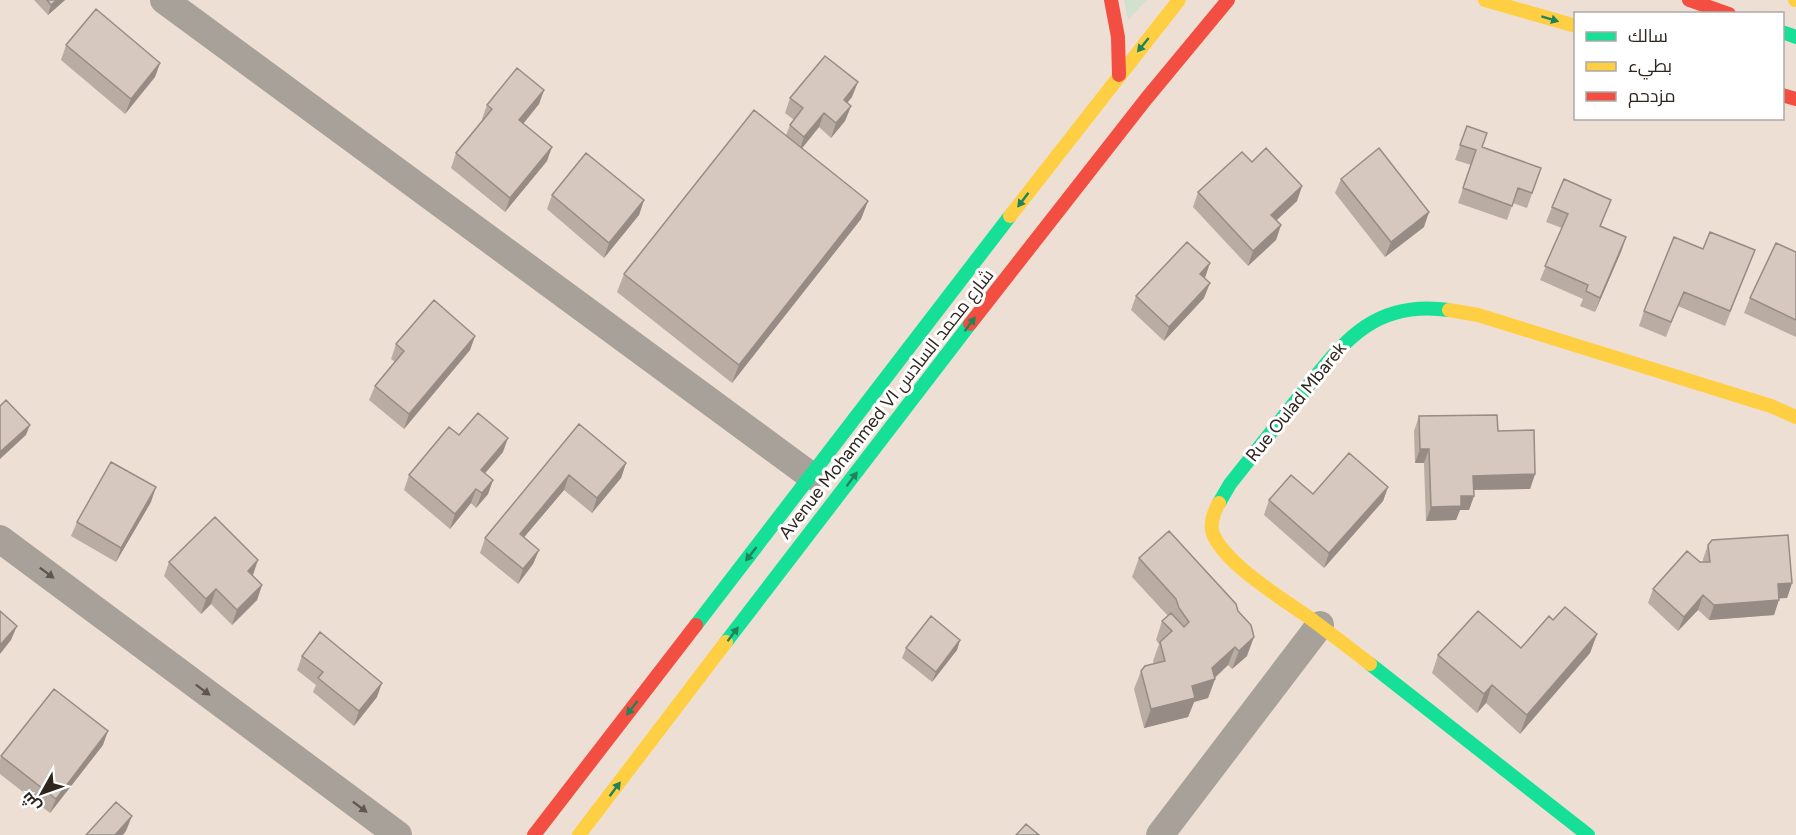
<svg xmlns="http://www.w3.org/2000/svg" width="1796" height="835" font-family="Figtree,Cairo,sans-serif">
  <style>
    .green { fill: #d3e0cd }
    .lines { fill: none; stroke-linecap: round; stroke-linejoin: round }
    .street { stroke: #a7a199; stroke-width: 28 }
    .fast { stroke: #16e098; stroke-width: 14 }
    .slow { stroke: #ffcf43; stroke-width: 14 }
    .jam { stroke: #f24e42; stroke-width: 14 }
    .wall { fill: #b8aca3 }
    .shaded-wall { fill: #968c85 }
    .building { fill: #d6c8be; stroke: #968c85; stroke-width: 1.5 }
    .oneway { fill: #22825a }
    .oneway2 { fill: #5f574f }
    .labels { text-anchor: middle; stroke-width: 6; stroke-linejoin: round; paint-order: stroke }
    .street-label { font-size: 18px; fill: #2f251d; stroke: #fff }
  </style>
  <rect width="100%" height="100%" fill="#eedfd4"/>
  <path class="green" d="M1124 0H1147L1128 20Z"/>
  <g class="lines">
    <path class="street" d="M164 0 811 476
      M0 539 398 835
      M1160 835 1320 625"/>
    <path class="fast" d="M1782 32 1796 37
      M1219 503 1230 484C1253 455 1276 426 1299 397 1342 344 1372 299 1449 310
      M696 625 1010 216
      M726 642 970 324
      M1370 664 1588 835"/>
    <path class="slow" d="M1485 0 1576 26
      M1795 0H1796
      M1010 216 1179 0
      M1449 310 1478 315 1771 406 1796 417
      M1219 503C1214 512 1209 523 1213 534 1226 565 1283 599 1311 619 1331 634 1351 649 1370 664
      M579 835 726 642"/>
    <path class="jam" d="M1111 0 1118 37 1119 75
      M1689 0 1729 14
      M1782 95 1796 99
      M970 324 1146 99 1228 0
      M534 835 696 625"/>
  </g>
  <path class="wall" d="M34 0H65L48 15Z
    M66 45 160 63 155 77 125 114 61 60Z
    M544 90 539 104 523 124 547 161 505 212 451 168 456 153 483 120 482 119 487 105Z
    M852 97 847 103 851 106 845 121 831 138 819 127 802 148 868 201 861 219 732 383 617 292 624 274 786 135 790 125 794 120 785 113 790 98Z
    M1467 126 1482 147 1541 168 1527 208 1513 203 1507 220 1458 203 1471 165 1455 160Z
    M1252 162 1302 186 1297 201 1276 221 1281 225 1276 240 1248 266 1193 207 1198 192Z
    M1341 179 1424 227 1385 257 1335 193Z
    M552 195 644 200 639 215 604 258 547 209Z
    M1552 207 1605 215 1601 226 1626 237 1621 252 1595 312 1580 306 1583 299 1540 280 1562 228 1546 222Z
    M1703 249 1749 265 1725 326 1678 306 1666 337 1639 326 1644 311Z
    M1796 252V337L1744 313 1750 298Z
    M1204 278V298L1164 341 1131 310 1136 296Z
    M475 336 470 350 404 429 369 400 375 386 395 362 391 359 396 344Z
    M1419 416 1498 431 1535 474 1530 489 1474 490V496L1469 510H1460L1456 520 1426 521 1424 463H1415L1414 431Z
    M579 424 626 463 621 478 592 513 564 490 524 537 539 550 533 564 518 584 480 553 485 538Z
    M459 435 503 452 485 473 493 480 488 494 476 508 471 503 450 529 404 490 409 475Z
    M1388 487 1383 501 1324 568 1264 515 1269 500 1313 494Z
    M151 502 116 562 71 536 77 522Z
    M1708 545 1792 583 1787 598H1779L1774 615 1709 620 1698 610 1678 631 1648 603 1653 589 1700 562H1703V559Z
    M1139 558 1247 656 1232 669 1228 665 1215 678V679L1208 698 1194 702 1188 717 1144 728 1134 689 1141 671 1154 664 1153 661 1159 644 1156 640 1162 621 1168 616 1132 577Z
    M169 562 253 575V576L262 585 257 600 232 625 211 604 201 614 164 576Z
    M1553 620 1597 634 1590 653 1520 734 1486 703 1477 713 1432 673 1438 655 1521 648Z
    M960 640 957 650 932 682 902 658 906 648Z
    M302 656 377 697 354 726 313 692 316 685 297 670Z
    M103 745 50 813 0 774V760L1 756Z"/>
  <path class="shaded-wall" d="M57 0H65L48 15 51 5Z
    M160 63 155 77 125 114 131 99Z
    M858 82 852 97 838 114 844 100Z
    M544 90 539 104 514 135 519 120Z
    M851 106 845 121 831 138 836 123Z
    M824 113 819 127 799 152 804 137Z
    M552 147 547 161 505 212 510 198Z
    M1302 186 1297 201 1266 230 1271 215Z
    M644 200 639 215 604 258 609 243Z
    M868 201 861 219 732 383 739 365Z
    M1429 212 1424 227 1385 257 1391 242Z
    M1281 225 1276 240 1248 266 1253 251Z
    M1626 237 1621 252 1595 312 1600 298Z
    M1210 263 1205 278 1195 289 1200 274Z
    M1210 283 1204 298 1164 341 1169 327Z
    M475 336 470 350 404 429 409 414Z
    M30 425 26 435 0 459V452Z
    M508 438 503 452 476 484 481 470Z
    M1420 449H1429L1424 463H1415Z
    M626 463 621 478 592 513 597 498Z
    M1535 474 1530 489 1468 490 1473 476Z
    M569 475 564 490 515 548 520 534Z
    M493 480 488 494 476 508 482 493Z
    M156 487 151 502 116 562 121 548Z
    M1388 487 1383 501 1324 568 1329 553Z
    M476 489 471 503 450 529 455 514Z
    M1461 496H1474L1469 510H1460L1456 520 1426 521 1431 507Z
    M539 550 533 564 518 584 523 569Z
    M258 560 253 575 243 585 248 571Z
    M1792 583 1787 598 1772 599 1778 584Z
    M262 585 257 600 232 625 237 610Z
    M216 589 211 604 201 614 206 599Z
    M1703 595 1698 610 1678 631 1684 617Z
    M1779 600 1774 615 1709 620 1714 605Z
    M17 626 11 640 0 654V645Z
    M1597 634 1590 653 1520 734 1527 715Z
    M1254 637 1247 656 1232 669 1239 651Z
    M960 640 957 650 932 682 936 672Z
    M1235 647 1228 665 1212 680 1215 679 1208 698 1194 702 1188 717 1144 728 1151 709 1192 686Z
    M382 683 377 697 354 726 359 711Z
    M1492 685 1486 703 1477 713 1484 694Z
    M108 731 103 745 50 813 56 799Z
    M132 816 126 831 123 835H115Z"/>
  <path class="building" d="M47 0H57L51 5Z
    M96 9 160 63 131 99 66 45Z
    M825 56 858 82 844 100 851 106 836 123 824 113 804 137 790 125 803 108 790 98Z
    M517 68 544 90 519 120 552 147 510 198 456 153 492 109 487 105Z
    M754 110 868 201 739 365 624 274Z
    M1467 126 1487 133 1482 147 1541 168 1532 193 1518 188 1512 206 1463 188 1476 150 1460 145Z
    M1266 148 1302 186 1271 215 1281 225 1253 251 1198 192 1242 152 1252 162Z
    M1379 148 1429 212 1391 242 1341 179Z
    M586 153 644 200 609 243 552 195Z
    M1564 179 1611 200 1600 226 1626 237 1600 298 1586 291 1588 285 1545 266 1568 214 1552 207Z
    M1710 232 1755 250 1730 311 1684 292 1671 322 1644 311 1674 237 1703 249Z
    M1187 242 1210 263 1200 274 1210 283 1169 327 1136 296Z
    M1776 243 1796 252V320L1750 298Z
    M434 300 475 336 409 414 375 386 404 351 396 344Z
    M6 400 30 425 0 452V406Z
    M478 413 508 438 481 470 493 480 482 493 476 489 455 514 409 475 449 427 459 435Z
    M1497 415 1498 431 1534 430 1535 474 1473 476 1474 496H1461V506L1431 507 1429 449H1420L1419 416Z
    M579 424 626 463 597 498 569 475 520 534 539 550 523 569 485 538Z
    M1349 453 1388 487 1329 553 1269 500 1291 475 1313 494Z
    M111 462 156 487 121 548 77 522Z
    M215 517 258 560 248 571 262 585 237 610 216 589 206 599 169 562Z
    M1169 531 1236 604 1238 611 1251 625 1254 637 1239 651 1235 647 1212 668 1215 679 1192 686 1195 698 1151 709 1141 671 1145 666 1165 661 1160 642 1172 631 1162 621 1171 613 1184 627 1189 622 1179 608 1176 599 1139 558Z
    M1788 535 1792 583 1778 584 1779 600 1714 605 1703 595 1684 617 1653 589 1687 551 1700 562H1710L1708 545 1712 540Z
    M1565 607 1597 634 1527 715 1492 685 1484 694 1438 655 1478 611 1521 648 1549 616 1553 620Z
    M0 611 17 626 0 645Z
    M931 616 960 640 936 672 906 648Z
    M320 632 382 683 359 711 318 678 323 672 302 656Z
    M54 689 108 731 56 799 1 756Z
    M116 802 132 816 115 835H86Z
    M1026 824 1039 835H1016Z"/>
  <defs><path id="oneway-solid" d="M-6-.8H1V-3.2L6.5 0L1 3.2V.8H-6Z" transform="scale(1.5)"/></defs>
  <g class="oneway">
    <use href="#oneway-solid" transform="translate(1550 19) rotate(17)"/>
    <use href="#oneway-solid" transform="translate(1143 45) rotate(129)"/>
    <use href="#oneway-solid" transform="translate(1023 200) rotate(127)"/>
    <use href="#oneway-solid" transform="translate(970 324) rotate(-53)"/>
    <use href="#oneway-solid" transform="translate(852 479) rotate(-53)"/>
    <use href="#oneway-solid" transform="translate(751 554) rotate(128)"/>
    <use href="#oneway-solid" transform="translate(733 634) rotate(-53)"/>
    <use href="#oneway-solid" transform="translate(632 708) rotate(128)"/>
    <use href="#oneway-solid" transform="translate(615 789) rotate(-53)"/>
  </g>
  <g class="oneway2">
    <use href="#oneway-solid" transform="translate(47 573) rotate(37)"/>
    <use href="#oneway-solid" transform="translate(203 690) rotate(37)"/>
    <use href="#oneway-solid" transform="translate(360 807) rotate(37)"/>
  </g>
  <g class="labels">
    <g class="street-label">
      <text transform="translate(1296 402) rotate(-51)" y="6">Rue Oulad Mbarek</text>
      <text transform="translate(886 404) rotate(-52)" y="6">Avenue Mohammed VI شارع محمد السادس</text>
    </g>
  </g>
  <rect x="1574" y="12" width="210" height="108" fill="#ffffff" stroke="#aca8a5" stroke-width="1.5"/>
  <rect x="1586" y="32" width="30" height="9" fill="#16e098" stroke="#aca8a5" stroke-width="1.5"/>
  <text x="1628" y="42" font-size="18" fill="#2f251d">سالك</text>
  <rect x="1586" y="62" width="30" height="9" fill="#ffcf43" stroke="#aca8a5" stroke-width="1.5"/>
  <text x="1628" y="72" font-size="18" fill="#2f251d">بطيء</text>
  <rect x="1586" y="92" width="30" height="9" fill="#f24e42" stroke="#aca8a5" stroke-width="1.5"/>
  <text x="1628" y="102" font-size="18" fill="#2f251d">مزدحم</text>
  <g transform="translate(42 793) rotate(230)" stroke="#ffffff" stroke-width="4.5" paint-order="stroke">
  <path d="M0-4.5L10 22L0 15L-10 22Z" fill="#2f251d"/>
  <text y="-9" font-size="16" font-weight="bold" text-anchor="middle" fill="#2f251d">ش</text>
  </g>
</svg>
